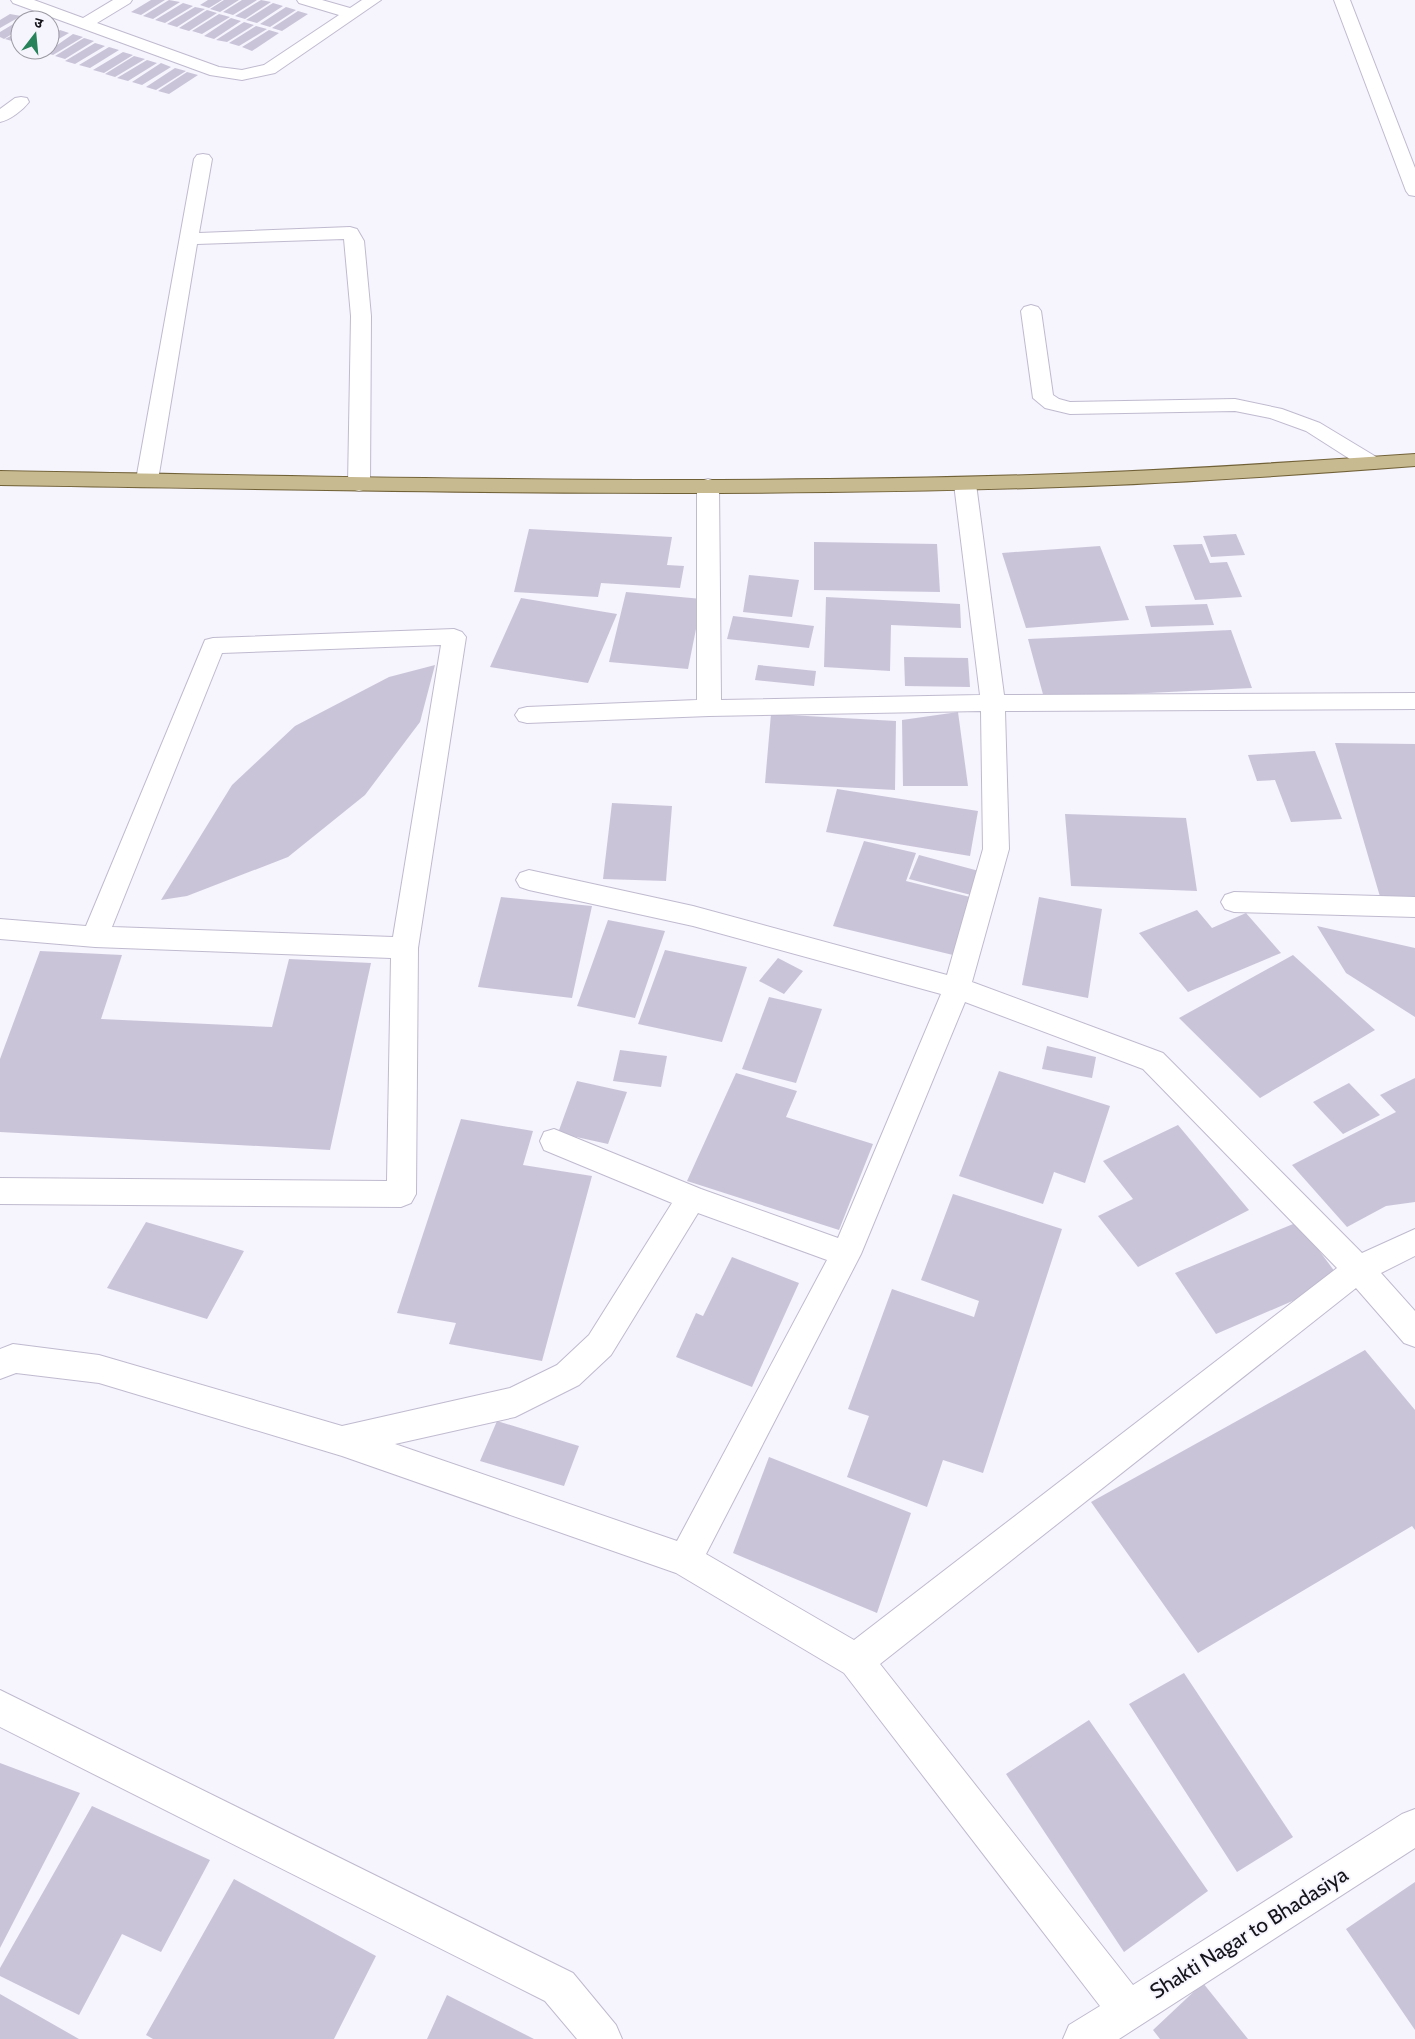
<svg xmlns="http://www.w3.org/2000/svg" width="1415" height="2039" font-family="Cabin,'Noto Sans Devanagari',sans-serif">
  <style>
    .building { fill: #cac4d9 }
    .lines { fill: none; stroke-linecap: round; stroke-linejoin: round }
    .lane-casing { stroke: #c0bacf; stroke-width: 2 }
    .street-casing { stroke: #c0bacf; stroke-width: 2 }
    .primary-casing { stroke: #716137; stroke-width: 2 }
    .lane { fill: #fff; fill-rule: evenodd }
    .street { fill: #fff; fill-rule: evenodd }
    .primary { fill: #c7b990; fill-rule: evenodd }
    .labels { text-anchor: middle; stroke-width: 4; stroke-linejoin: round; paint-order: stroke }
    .near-street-label { font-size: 21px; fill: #16141b; stroke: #f6f4fd }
  </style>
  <rect width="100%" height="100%" fill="#f6f4fd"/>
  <path class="building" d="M151 0H165L141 15 131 12Z
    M169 0 180 2 153 19 143 16Z
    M208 0H222L209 8 200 5Z
    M224 0H239L220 12 210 9Z
    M242 0H257L233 15 223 12Z
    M261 0 271 2 245 19 235 16Z
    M183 3 193 6 165 23 155 20Z
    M273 3 283 6 257 23 246 20Z
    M195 7 205 9 177 27 167 24Z
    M286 7 296 10 270 27 260 24Z
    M207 10 217 13 189 31 179 28Z
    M298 11 308 14 282 31 272 28Z
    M10 14 21 16 0 28V20Z
    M219 14 230 17 202 34 192 31Z
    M231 18 241 21 214 39 204 36Z
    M20 20V29L4 39 0 37V32Z
    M244 22 254 25 227 42 216 40Z
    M256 26 267 29 239 46 229 43Z
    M60 30 69 33 50 44V36Z
    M269 30 279 33 252 51 242 47Z
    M20 31V39L15 42 5 39Z
    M73 34 83 37 53 55 43 52 50 50Z
    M84 38 94 41 65 59 55 56Z
    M95 43 105 46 75 64 65 61Z
    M109 47 119 50 90 68 79 65Z
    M123 52 133 55 104 73 93 70Z
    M134 56 145 59 115 77 105 74Z
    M147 60 157 63 128 81 117 78Z
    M161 63 171 67 142 85 132 82Z
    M175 68 186 71 156 90 146 87Z
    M187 72 198 75 169 94 158 91Z
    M529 529 672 537 667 565 684 566 680 588 601 583 598 597 514 592Z
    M1236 534 1245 555 1211 557 1203 536Z
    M814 542 937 544 940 592 814 590Z
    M1202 544 1210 563 1227 562 1242 597 1195 600 1173 545Z
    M1100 546 1129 620 1026 628 1002 553Z
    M749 575 799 580 792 617 743 612Z
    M626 592 702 599 688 669 609 662Z
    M826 597 960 604 961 628 891 625 890 671 824 667Z
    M521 598 617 614 588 683 490 667Z
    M1207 604 1214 625 1151 627 1145 606Z
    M733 616 814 626 809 648 727 639Z
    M1231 630 1252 688 1044 698 1028 639Z
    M904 657 968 658 970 687 905 686Z
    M435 665 420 722 365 795 288 857 187 896 161 900 232 785 295 726 389 677Z
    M758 665 816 671 814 686 755 680Z
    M958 712 968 786H903L902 720Z
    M771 714 896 721 895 790 765 783Z
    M1335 743 1415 744V901L1381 900Z
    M1315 751 1342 819 1291 822 1275 780 1257 781 1248 755Z
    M837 789 978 811 970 856 826 832Z
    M612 803 672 806 666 881 603 879Z
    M1065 814 1186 818 1197 891 1071 886Z
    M864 841 916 853 906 881 970 897 953 955 833 926Z
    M919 855 979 871 971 895 909 879Z
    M501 897 592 906 572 998 478 987Z
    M1039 897 1102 909 1088 998 1022 985Z
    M1197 910 1212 928 1246 913 1281 953 1188 992 1139 933Z
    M608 920 665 931 635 1018 577 1006Z
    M1317 926 1415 948V1017L1346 973Z
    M665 950 747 967 722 1042 638 1024Z
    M40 951 122 955 101 1019 272 1027 289 959 371 963 330 1150 0 1132V1059Z
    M1293 955 1375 1030 1260 1098 1179 1018Z
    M778 958 803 971 784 994 759 981Z
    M769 997 822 1009 796 1083 742 1069Z
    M1047 1046 1096 1057 1092 1078 1042 1069Z
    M620 1050 667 1056 661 1087 613 1081Z
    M999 1071 1110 1106 1085 1183 1054 1172 1043 1204 959 1176Z
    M736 1073 797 1091 786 1117 873 1144 839 1230 687 1181Z
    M1415 1078V1202L1386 1206 1347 1227 1292 1165 1396 1112 1380 1095Z
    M577 1081 627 1092 608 1144 558 1133Z
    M1349 1083 1380 1115 1343 1134 1313 1102Z
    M461 1119 533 1131 523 1165 592 1176 542 1361 449 1344 456 1323 397 1313Z
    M1178 1125 1249 1210 1138 1267 1098 1216 1133 1199 1103 1161Z
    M953 1194 1062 1229 983 1473 943 1460 927 1507 847 1477 869 1416 848 1409 892 1289 974 1317 979 1301 921 1280Z
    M146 1222 244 1251 207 1319 107 1288Z
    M1298 1222 1341 1280 1216 1334 1175 1273Z
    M732 1257 799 1283 752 1387 676 1357 696 1313 703 1316Z
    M1365 1350 1415 1410V1530L1412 1526 1198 1653 1091 1502Z
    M497 1421 579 1446 564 1486 480 1461Z
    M769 1457 911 1513 877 1613 733 1553Z
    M1184 1673 1293 1837 1237 1872 1129 1704Z
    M1089 1720 1208 1891 1124 1952 1006 1774Z
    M0 1763 80 1793 0 1948Z
    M92 1806 210 1860 161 1952 122 1934 79 2015 0 1976V1968Z
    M234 1879 376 1956 334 2039H153L146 2035Z
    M1415 1882V2030L1346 1929Z
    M1203 1983 1248 2039H1160L1153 2030Z
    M0 1994 79 2039H0Z
    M447 1995 534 2039H427Z"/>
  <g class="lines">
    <defs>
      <path id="lane" d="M454 629 462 632 466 637 418 948 416 1194 411 1203 401 1207 0 1204V1178L387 1181 391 958 95 947 0 939V919L86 926 205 640 213 638ZM441 645 393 937 112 927 222 653Z"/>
      <path id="street" d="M11 0H34L83 18 113 0H132L130 3 97 23 219 67 242 70 264 65 339 15 299 3 297 0H322L350 8 362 0H381L275 73 242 80 210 75 13 3Z
        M1334 0H1350L1415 168V196L1409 195 1406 191Z
        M21 97 27 98 29 102C23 110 10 120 0 122V109L15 98Z
        M203 154 209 155 212 159 199 233 350 227 357 229 364 241 371 316 370 484 367 489 359 491 351 489 348 484 351 316 344 239 197 244 158 480 155 485 147 487 139 485 136 480 194 159 197 155Z
        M1031 305 1038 307 1041 311 1053 395 1059 399 1070 402 1235 399 1282 409 1320 423 1378 458 1382 463 1378 468 1371 469 1364 468 1306 431 1270 418 1235 411 1070 414 1045 408 1033 398 1021 311 1024 307Z
        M965 477 973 479 976 484 1004 695 1415 693V709L1005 711 1009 849 972 982 1163 1053 1362 1253 1415 1229V1256L1381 1273 1415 1311V1347L1404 1343 1356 1288 880 1664 1133 1985 1402 1814 1415 1809V1848L1119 2039H1063L1069 2025 1100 2006 844 1673 676 1573 342 1456 99 1383 16 1373 0 1379V1349L13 1344 99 1355 342 1426 510 1388 557 1365 589 1335 672 1203 544 1150 540 1141 544 1132 554 1129 701 1189 838 1238 941 994 693 926 529 890 520 887 516 880 520 873 529 870 693 906 947 975 983 849 981 711 709 716 527 723 519 721 515 715 519 709 527 707 697 700V486L700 481 708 479 716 481 719 486 721 700 980 695 954 484 957 479ZM965 1002 1143 1069 1337 1268 854 1640 706 1554 861 1254ZM698 1213 827 1260 677 1541 395 1444 515 1417 579 1385 611 1355Z
        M1234 892 1415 897V917L1234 912 1225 909 1221 902 1225 895Z
        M0 1690 573 1973 616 2025 622 2039H577L545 2001 0 1727Z"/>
      <path id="primary" d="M1415 454V466C1297 475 1178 483 1060 487 707 499 353 490 0 485V471C353 477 707 486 1060 474 1178 470 1297 462 1415 454Z"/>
    </defs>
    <use href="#lane" class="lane-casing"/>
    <use href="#street" class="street-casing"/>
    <use href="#primary" class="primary-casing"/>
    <use href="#lane" class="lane"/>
    <use href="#street" class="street"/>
    <use href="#primary" class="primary"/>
  </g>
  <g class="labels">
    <g class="near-street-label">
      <text transform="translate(1249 1933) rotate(-32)" y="7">Shakti Nagar to Bhadasiya</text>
    </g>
  </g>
  <g transform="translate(35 35) rotate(16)"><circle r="24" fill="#f6f4fd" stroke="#9c9aa3"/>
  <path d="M0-4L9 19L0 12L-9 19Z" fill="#27835a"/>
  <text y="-8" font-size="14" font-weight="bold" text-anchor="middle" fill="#16141b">उ</text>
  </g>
</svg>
